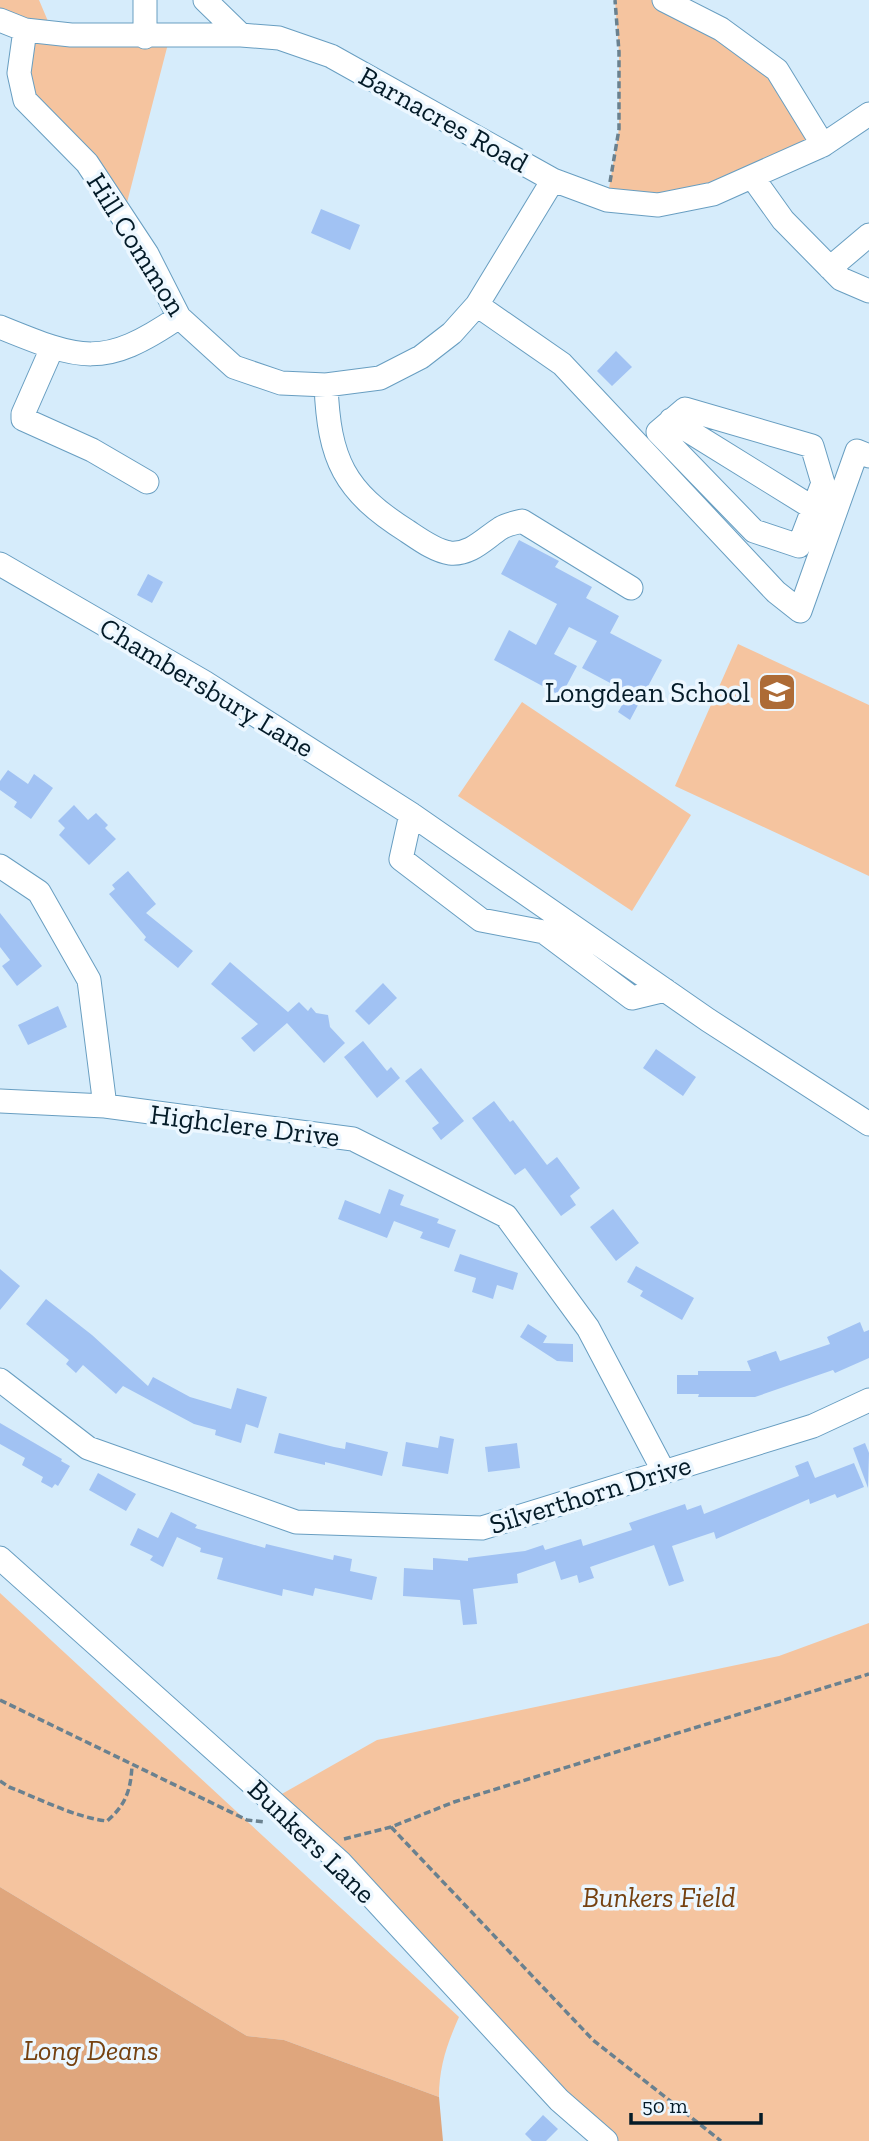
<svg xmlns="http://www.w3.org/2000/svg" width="869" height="2141" font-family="'Zilla Slab',serif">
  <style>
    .green { fill: #f5c49f }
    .forest { fill: #dfa67d }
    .building { fill: #a1c2f3 }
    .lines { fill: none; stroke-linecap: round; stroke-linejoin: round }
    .minor-casing { stroke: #689ec1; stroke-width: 25 }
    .path { stroke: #6a818f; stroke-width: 3.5; stroke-dasharray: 7 3.5; stroke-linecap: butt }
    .minor { stroke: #fff; stroke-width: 23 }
    .labels { text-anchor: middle; stroke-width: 7; stroke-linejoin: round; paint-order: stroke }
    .street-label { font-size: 28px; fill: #041b28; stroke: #ecf7ff }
    .poi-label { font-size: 28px; fill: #041b28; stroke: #ecf7ff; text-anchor: end }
    .park-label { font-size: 28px; font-style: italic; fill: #754110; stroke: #ecf7ff }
  </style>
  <rect width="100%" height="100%" fill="#d6ecfb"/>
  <path class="green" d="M0 0H39L53 33 170 36 123 218 25 100V31L0 20Z
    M615 0H664L777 70 823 145 713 194 607 200 619 129V52Z
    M738 644 869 705V876L675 786Z
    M522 702 691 815 632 911 458 796Z
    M0 1593 459 2017C447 2044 439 2067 439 2097L284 2040 247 2036 0 1887Z
    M869 1623V2141H611L280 1795 377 1740 779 1656Z"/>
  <path class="forest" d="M0 1887 247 2036 284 2040 439 2097 443 2141H0Z"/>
  <path class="building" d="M321 209 360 225 350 250 311 233Z
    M616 351 632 367 612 386 597 371Z
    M519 540 559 561 555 567 592 587 586 598 619 616 610 633 662 660 630 720 618 712 629 693 582 668 597 641 569 627 554 654 577 666 561 696 494 660 509 630 536 645 557 604 501 574Z
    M148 574 163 582 152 603 137 595Z
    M8 770 28 784 34 774 53 788 31 819 14 807 17 802 0 790V781Z
    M74 805 88 820 96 813 108 825 105 828 116 839 89 865 59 835 65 828 58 821Z
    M128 871 156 904 146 913 193 951 178 968 144 940 146 937 109 894 115 889 112 885Z
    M0 913 42 966 17 986 2 966 10 960 0 947Z
    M230 962 288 1012 299 1002 308 1011 311 1007 316 1013 328 1015 330 1027 345 1043 324 1063 287 1023 254 1052 241 1038 258 1024 211 984Z
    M383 983 397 998 369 1025 355 1011Z
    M58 1006 67 1027 28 1045 18 1025Z
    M363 1041 387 1071 391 1067 400 1078 377 1098 344 1057Z
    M656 1049 696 1077 683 1096 643 1068Z
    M421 1068 464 1121 441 1140 432 1128 439 1123 405 1081Z
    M494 1101 510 1122 513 1120 547 1165 557 1157 580 1188 570 1196 576 1205 561 1216 525 1168 515 1175 472 1118Z
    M389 1189 404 1195 400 1205 439 1219 437 1223 456 1230 449 1248 420 1238 423 1232 394 1221 387 1238 338 1219 345 1200 380 1214Z
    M613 1209 639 1243 616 1261 590 1227Z
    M460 1254 518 1273 513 1290 497 1285 493 1299 472 1292 476 1278 454 1271Z
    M636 1266 694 1298 682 1320 640 1296 643 1291 627 1282Z
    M0 1269 20 1286 0 1310Z
    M46 1299 92 1335 148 1386 153 1377 190 1397 231 1409 237 1388 267 1397 258 1428 246 1424 241 1443 215 1435 216 1430 194 1424 123 1386 116 1394 83 1365 76 1373 66 1364 69 1360 26 1324Z
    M860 1322 864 1332 869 1330V1358L835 1373 833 1370 755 1397H698L699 1394H677V1375H698V1371H751L747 1361 776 1351 780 1361 830 1344 827 1337Z
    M528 1324 547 1336 543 1343 573 1344V1362L557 1361 520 1337Z
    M0 1423 62 1459 61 1461 70 1466 58 1486 55 1484 52 1488 41 1482 43 1477 22 1465 25 1458 0 1444Z
    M279 1433 334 1447 345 1449 346 1442 388 1452 382 1476 325 1462V1465L274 1453Z
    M440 1436 454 1439 448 1474 402 1466 406 1442 438 1448Z
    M517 1443 520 1468 488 1472 485 1447Z
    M865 1443 869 1453 868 1488 853 1448Z
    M808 1461 815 1478 854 1463 864 1487 837 1498 835 1494 810 1504 809 1499 716 1539 714 1532 672 1546 684 1581 669 1586 654 1545 590 1567 594 1578 579 1583 577 1575 561 1580 555 1561 517 1574 518 1583 473 1589 477 1624 463 1625 460 1600 403 1596 404 1568 433 1570V1558L468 1561V1558L525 1551 543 1545 545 1550 581 1539 583 1546 632 1530 629 1523 685 1504 687 1510 701 1505 704 1514 799 1476 795 1466Z
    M98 1473 136 1494 126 1511 89 1490Z
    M171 1512 197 1525 195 1528 265 1548 266 1544 333 1560 334 1555 352 1559 350 1571 377 1577 372 1600 315 1588 313 1596 283 1589 282 1596 217 1579 223 1558 200 1552 201 1548 177 1537 163 1567 150 1560 153 1556 130 1545 138 1528 158 1538Z
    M543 2115 558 2129 546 2141H532L525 2134Z"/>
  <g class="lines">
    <defs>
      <path id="minor" d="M145 0V37
        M205 0 241 35
        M664 0 721 29 777 70 823 145
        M0 20 25 30 71 35H241L279 38 331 56 553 180 607 200 658 205 713 194 823 145 869 114
        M25 30 19 73 25 100 87 163 147 254 179 317 234 367 281 383 326 385 380 378 421 357 452 333 477 305 553 180
        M753 178 783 220 841 279 869 291
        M830 268 869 235
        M477 305 562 364 776 592 800 611 857 451 869 456
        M0 327C81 360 103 369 179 317
        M52 348 23 414V419L92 450 147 482
        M326 385C329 460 344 491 407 531 419 539 435 551 450 553 471 555 485 538 501 528 507 524 515 523 522 521L631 588
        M685 409 812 446 823 483 799 546 754 531 658 432Z
        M671 420 813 508
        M0 564 204 682 411 814 708 1020 869 1124
        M411 814 401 859 481 920 544 932 632 998 665 990
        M0 866 39 892 89 980 105 1106
        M0 1101 105 1106 353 1139 506 1216 588 1328 664 1472
        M0 1380 88 1448 296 1522 482 1528 813 1426 869 1400
        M0 1558 340 1862 559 2100 606 2141"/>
    </defs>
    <use href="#minor" class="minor-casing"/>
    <path class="path" d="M610 182 619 129V52L615 0
      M0 1700 247 1820 264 1822
      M0 1781 9 1787C40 1799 74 1817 107 1821 126 1805 131 1789 132 1765
      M391 1827 593 2040 721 2141
      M344 1839 391 1827 454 1802 869 1674"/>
    <use href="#minor" class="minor"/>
  </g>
  <defs>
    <symbol id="school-square" viewBox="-11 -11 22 22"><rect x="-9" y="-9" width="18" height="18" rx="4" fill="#ad6b36" stroke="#ecf7ff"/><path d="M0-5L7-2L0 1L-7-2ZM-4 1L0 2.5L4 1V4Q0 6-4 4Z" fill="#fff"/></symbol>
  </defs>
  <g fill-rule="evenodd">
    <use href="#school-square" x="755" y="670" width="44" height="44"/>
  </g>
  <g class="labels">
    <g class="street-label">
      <text transform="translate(444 119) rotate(29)" y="10">Barnacres Road</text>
      <text transform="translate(137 244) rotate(58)" y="10">Hill Common</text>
      <text transform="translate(207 687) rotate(31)" y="10">Chambersbury Lane</text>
      <text transform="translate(245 1125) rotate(7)" y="10">Highclere Drive</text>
      <text transform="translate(590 1494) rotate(-17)" y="10">Silverthorn Drive</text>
      <text transform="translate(312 1841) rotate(44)" y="10">Bunkers Lane</text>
    </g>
    <g class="poi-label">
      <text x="750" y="702">Longdean School</text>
    </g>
    <g class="park-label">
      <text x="659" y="1907">Bunkers Field</text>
      <text x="91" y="2060">Long Deans</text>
    </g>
  </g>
  <path d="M631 2113v10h130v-10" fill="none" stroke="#041b28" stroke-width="3.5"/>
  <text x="642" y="2113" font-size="21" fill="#041b28" stroke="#ecf7ff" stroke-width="5" paint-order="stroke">50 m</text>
</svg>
